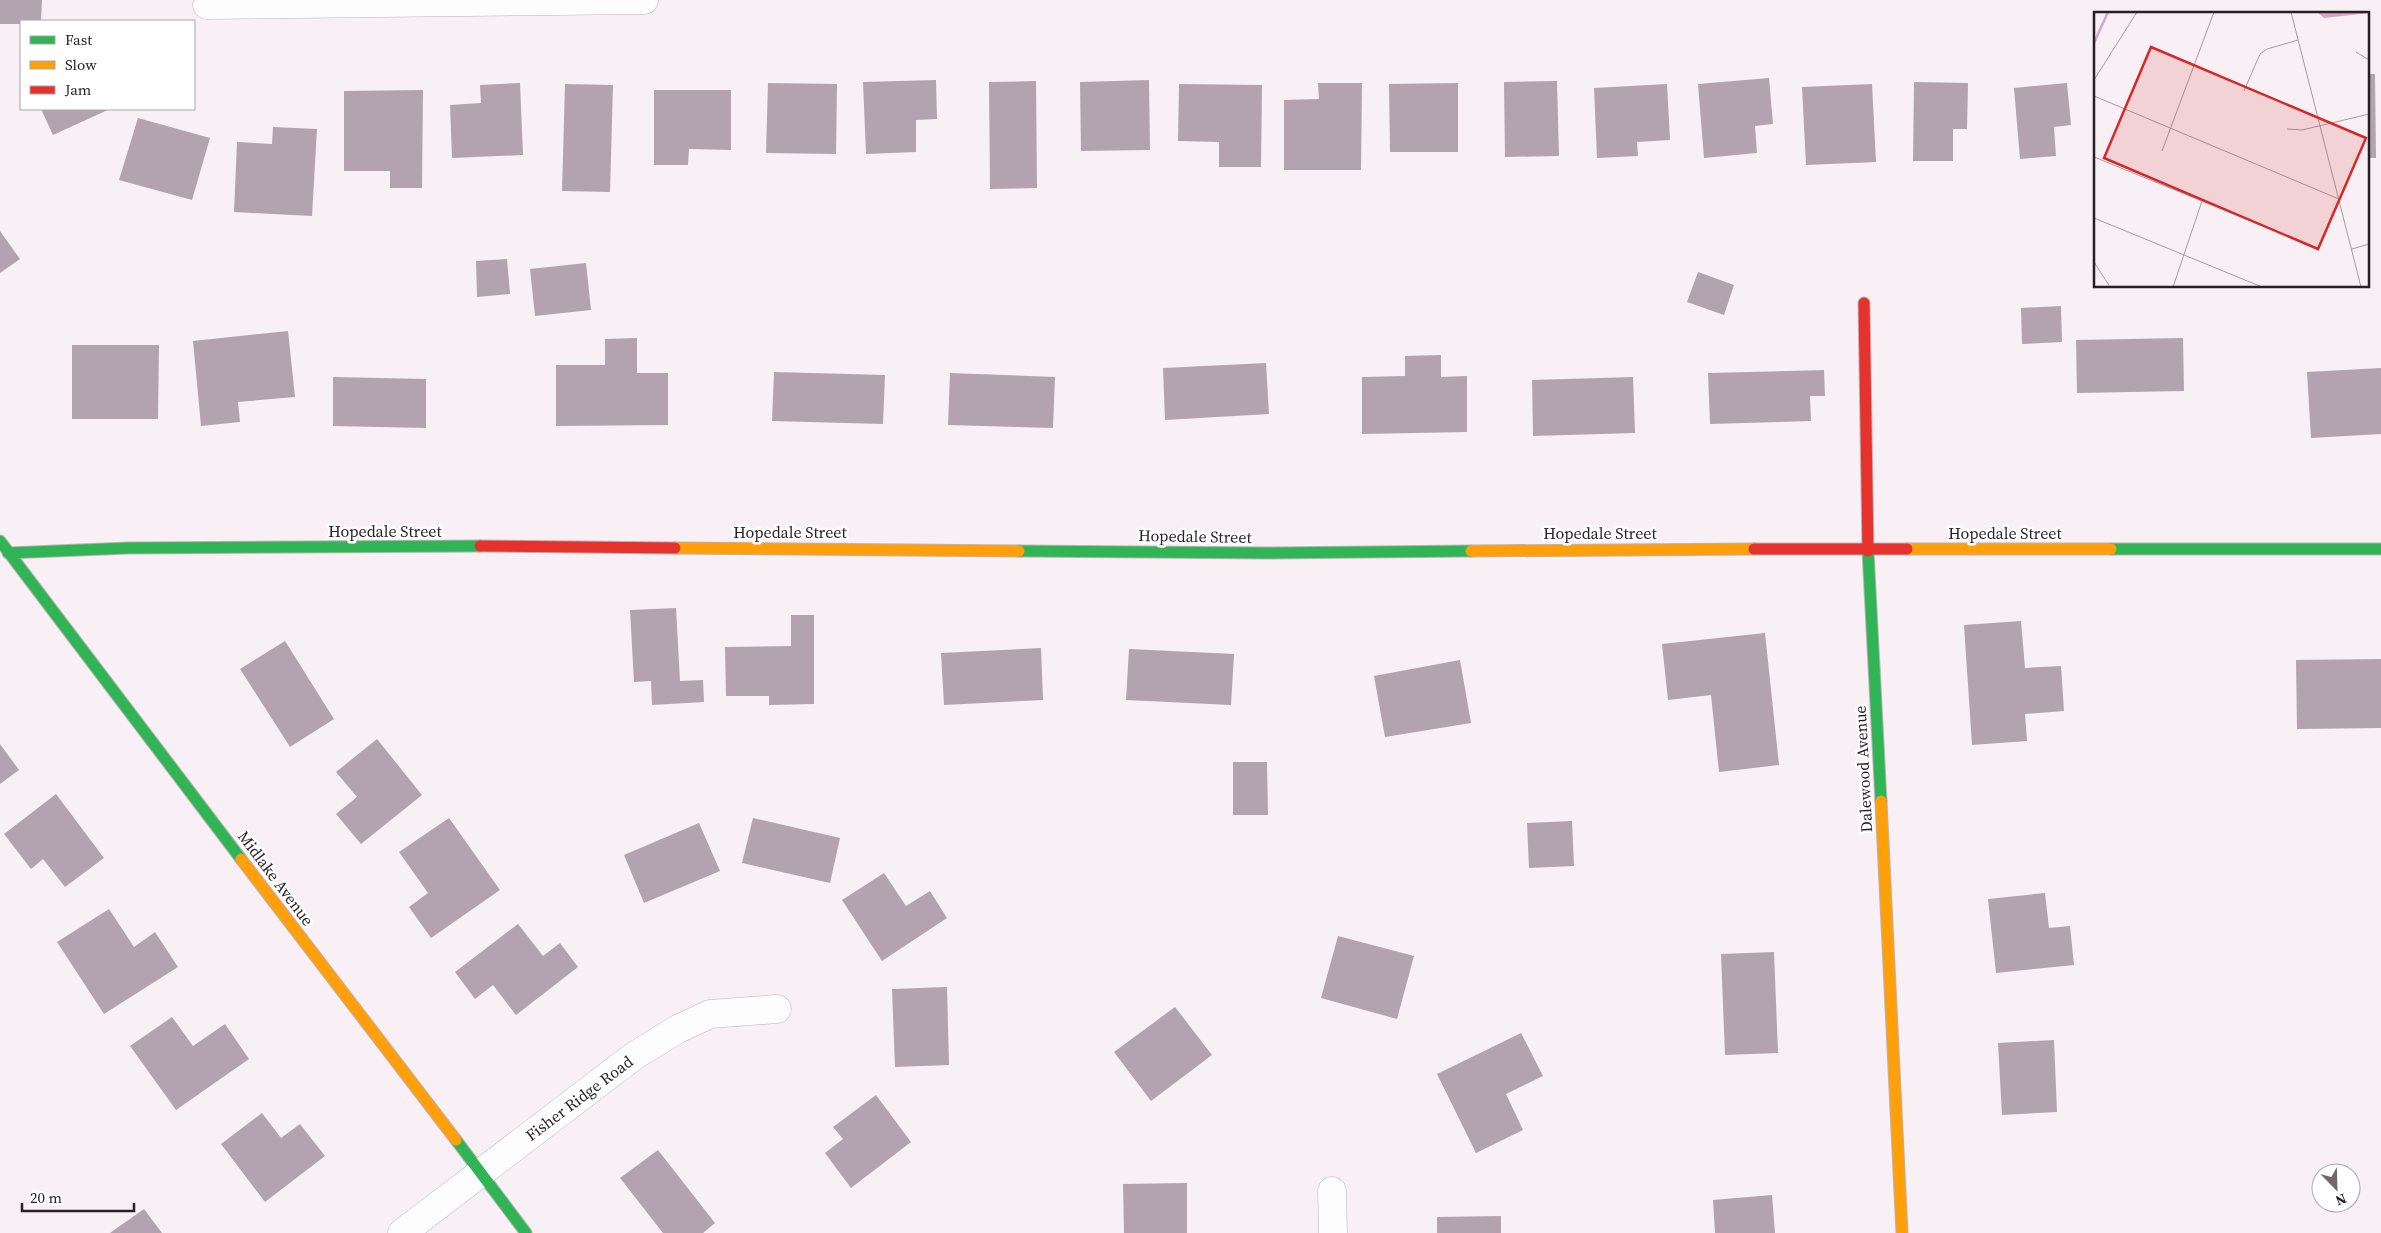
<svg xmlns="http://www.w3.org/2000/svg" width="2381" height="1233" font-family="'Source Serif 4',serif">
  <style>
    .building { fill: #b3a3ae }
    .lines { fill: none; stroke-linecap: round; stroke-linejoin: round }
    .street-casing { stroke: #bbb2b7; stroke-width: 29 }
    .fast-casing { stroke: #bbb2b7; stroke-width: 13 }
    .slow-casing { stroke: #bbb2b7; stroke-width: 13 }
    .jam-casing { stroke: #bbb2b7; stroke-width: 13 }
    .street { stroke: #fefdfe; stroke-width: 28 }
    .fast { stroke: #30b455; stroke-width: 11 }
    .slow { stroke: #ff9f0a; stroke-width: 11 }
    .jam { stroke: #e5322d; stroke-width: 11 }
    .labels { text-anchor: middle; stroke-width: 5; stroke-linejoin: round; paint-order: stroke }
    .street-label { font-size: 16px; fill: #281e24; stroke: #fff }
    .inset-river { fill: none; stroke: #d8a6c6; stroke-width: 2.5 }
    .inset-road { fill: none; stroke: #a59ca1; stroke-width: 1 }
    .view { fill: #d62828; fill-opacity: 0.15; stroke: #d62828; stroke-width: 2.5 }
    .inset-edge { fill: none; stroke: #281e24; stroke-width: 2.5 }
  </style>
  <rect width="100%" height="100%" fill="#f8f0f5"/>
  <path class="building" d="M0 0H42L41 21H21V24H0Z
    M2367 74H2375L2376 158H2367Z
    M1769 78 1773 124 1755 126 1757 153 1704 158 1698 84Z
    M936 80 937 119 916 120V152L866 154 863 82Z
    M1149 80 1150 150 1081 151 1080 82Z
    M1036 81 1037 188 990 189 989 82Z
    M1557 81 1559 156 1505 157 1504 82Z
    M1914 82 1968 83 1967 129H1953V161H1913Z
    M520 83 523 155 452 158 450 105 481 103 480 85Z
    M768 83 837 84 836 154 766 153Z
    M1318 83H1362L1361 170H1284V100L1319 99Z
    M1458 83V152H1390L1389 84Z
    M2067 83 2071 125 2054 127 2056 156 2020 159 2014 88Z
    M565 84 613 85 610 192 562 191Z
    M1179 84 1262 85 1261 167H1219V142L1178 141Z
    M1667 84 1670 140 1637 142 1638 156 1597 158 1594 88Z
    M1872 84 1876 162 1806 165 1802 87Z
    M423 90 422 188H390V171H344V91Z
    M654 90H731V150L689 149 688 165H654Z
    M41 109H110L53 135Z
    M138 118 210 138 192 200 119 180Z
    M273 127 317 129 312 216 234 212 237 142 272 144Z
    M0 231 20 259 0 273Z
    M507 259 510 294 477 297 476 261Z
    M586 263 591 310 535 316 530 269Z
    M1698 272 1734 285 1724 315 1687 302Z
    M2061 306 2062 342 2022 344 2021 308Z
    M288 331 295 397 238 402 240 422 201 426 193 341Z
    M637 338V373H668V425L556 426V365H605V339Z
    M2183 338 2184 391 2077 393 2076 340Z
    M72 345H159L158 419H72Z
    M1441 355V377L1467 376V432L1362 434V377L1405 376V356Z
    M1266 363 1269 414 1165 420 1163 368Z
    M2381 368V434L2311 438 2307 372Z
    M1824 370 1825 396H1810L1811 421 1710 424 1708 373Z
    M774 372 885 375 883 424 772 421Z
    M950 373 1055 377 1053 428 948 425Z
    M333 377 426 379V428L333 426Z
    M1633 377 1635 433 1533 436 1532 380Z
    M676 608 680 681 703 680 704 702 652 705 651 681 634 682 630 610Z
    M791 615H814V704L769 705V696H726L725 647 791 646Z
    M2021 621 2025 668 2061 666 2064 711 2025 714 2027 741 1972 745 1964 625Z
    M1765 633 1779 765 1719 772 1711 695 1668 700 1662 644Z
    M285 641 334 719 290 747 240 669Z
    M1041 648 1043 700 944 705 941 653Z
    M1129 649 1234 654 1231 705 1126 700Z
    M2381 659V728L2297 729 2296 660Z
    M1460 660 1471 723 1385 737 1374 676Z
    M377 739 422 795 361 844 336 814 357 797 336 772Z
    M0 744 19 770 0 784Z
    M1233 762H1267L1268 815H1233Z
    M56 794 104 858 65 887 43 859 31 869 4 834Z
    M449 818 500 890 431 938 409 907 428 893 399 852Z
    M753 818 840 838 830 883 742 863Z
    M1572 821 1574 866 1529 868 1527 823Z
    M699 823 720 871 644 903 624 855Z
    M884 873 906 906 930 891 947 918 882 961 842 900Z
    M2045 893 2049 928 2070 926 2074 965 1996 973 1988 899Z
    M109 909 134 947 155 932 178 967 104 1014 57 942Z
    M518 924 543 956 560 943 578 967 516 1015 493 985 475 999 455 972Z
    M1338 936 1414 956 1397 1019 1321 998Z
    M1774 952 1778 1053 1725 1055 1721 954Z
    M947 987 949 1065 895 1067 892 989Z
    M1175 1007 1212 1055 1151 1101 1114 1052Z
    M172 1017 193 1046 225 1024 249 1059 176 1110 130 1046Z
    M1521 1033 1543 1076 1506 1094 1523 1130 1476 1153 1437 1074Z
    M2054 1040 2057 1112 2002 1115 1998 1043Z
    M876 1095 911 1142 851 1188 825 1153 843 1139 833 1127Z
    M262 1113 281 1138 300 1124 325 1156 265 1202 221 1144Z
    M658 1150 715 1223 703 1233H663L620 1178Z
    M1187 1183V1233H1124L1123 1184Z
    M1772 1195 1775 1233H1715L1713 1200Z
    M144 1209 162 1233H110Z
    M1501 1216V1233H1437V1217Z"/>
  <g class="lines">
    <defs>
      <path id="street" d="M207 5 644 0
        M1332 1191 1333 1233
        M402 1233 634 1056 678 1029 710 1014 777 1009"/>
      <path id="fast" d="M0 541 241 859
        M2111 549H2381
        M1019 551 1267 553 1471 551
        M1868 551 1881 801
        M8 553 128 548 480 546
        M456 1140 526 1233"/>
      <path id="slow" d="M675 548 1019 551
        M1907 549H2111
        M1471 551 1754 549
        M1881 801 1902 1233
        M241 859 456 1140"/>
      <path id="jam" d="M1864 303 1868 551
        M480 546 675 548
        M1754 549H1907"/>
    </defs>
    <use href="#street" class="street-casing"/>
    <use href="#fast" class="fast-casing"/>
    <use href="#slow" class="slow-casing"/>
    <use href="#jam" class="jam-casing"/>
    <use href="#street" class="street"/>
    <use href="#fast" class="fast"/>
    <use href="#slow" class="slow"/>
    <use href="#jam" class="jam"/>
  </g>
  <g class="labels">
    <g class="street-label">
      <text x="385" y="537">Hopedale Street</text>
      <text x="790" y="538">Hopedale Street</text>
      <text x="1600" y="539">Hopedale Street</text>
      <text x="2005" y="539">Hopedale Street</text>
      <text transform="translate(1195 536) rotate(1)" y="6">Hopedale Street</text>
      <text transform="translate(1863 769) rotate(-93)" y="6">Dalewood Avenue</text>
      <text transform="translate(276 878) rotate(53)" y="6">Midlake Avenue</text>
      <text transform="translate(579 1098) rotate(-37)" y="6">Fisher Ridge Road</text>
    </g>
  </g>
  <g transform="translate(2094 12)">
    <rect width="275" height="275" fill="#f8f0f5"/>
    <path d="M223 0H275V1L230 6Z" fill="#d8a6c6"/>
    <path class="inset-river" d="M0 31 14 0"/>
    <path class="inset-road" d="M197 0 267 275M262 40 275 48M0 68 43 0M150 79 166 42 173 37 204 28M0 84 245 187M193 117 208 118 275 102M68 139 120 0M0 145 206 229M0 206 168 275M258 237 275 232M0 250 16 275M79 275 108 189"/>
    <path class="view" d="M57 35 272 126 224 237 10 146Z"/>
    <rect width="275" height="275" class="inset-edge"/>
  </g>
  <rect x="20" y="20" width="175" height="90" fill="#ffffff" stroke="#a9a5a7"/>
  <rect x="30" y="36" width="25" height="8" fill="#30b455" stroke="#a9a5a7"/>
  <text x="65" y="45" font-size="15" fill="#281e24">Fast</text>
  <rect x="30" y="61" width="25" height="8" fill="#ff9f0a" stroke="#a9a5a7"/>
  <text x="65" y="70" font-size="15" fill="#281e24">Slow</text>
  <rect x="30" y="86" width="25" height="8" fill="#e5322d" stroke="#a9a5a7"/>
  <text x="65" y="95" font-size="15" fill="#281e24">Jam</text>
  <g transform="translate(2336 1188) rotate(157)"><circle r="24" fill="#ffffff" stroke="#a9a5a7"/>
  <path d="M0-4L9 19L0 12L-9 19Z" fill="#71686d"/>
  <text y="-8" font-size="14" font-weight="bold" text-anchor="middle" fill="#281e24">N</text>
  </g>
  <path d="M22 1203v8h112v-8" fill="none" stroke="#281e24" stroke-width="2.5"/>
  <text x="30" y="1203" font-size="15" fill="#281e24" stroke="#ffffff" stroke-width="4" paint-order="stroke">20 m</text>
</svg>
